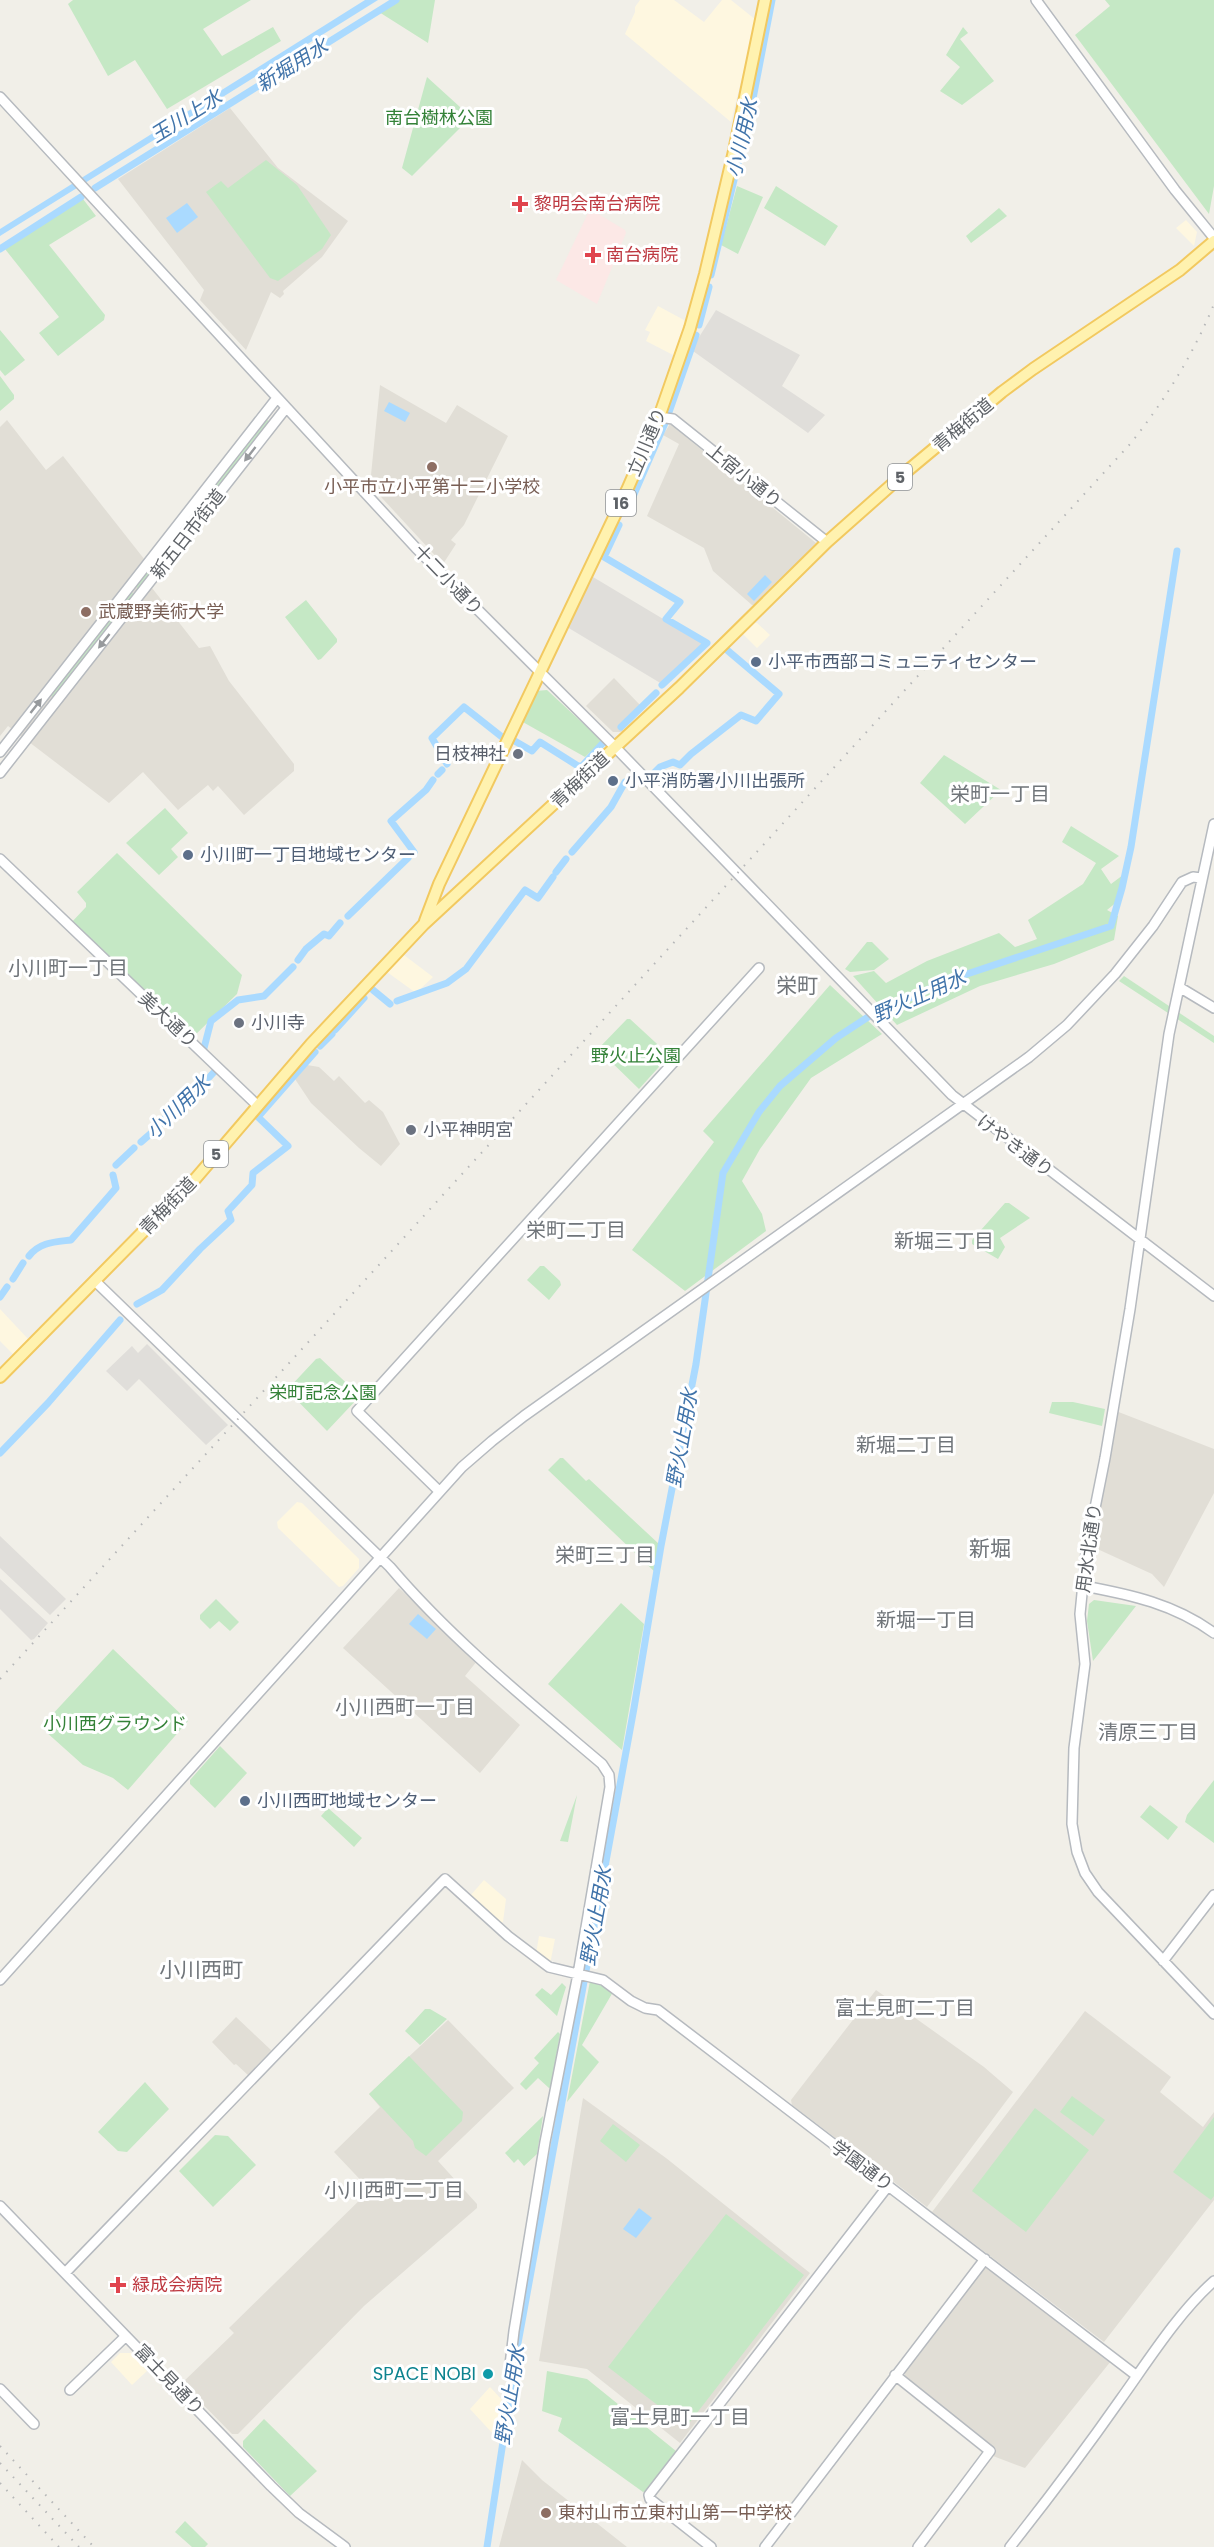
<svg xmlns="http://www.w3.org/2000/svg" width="1214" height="2547" font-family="Poppins,'Noto Sans JP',sans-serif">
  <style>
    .commercial { fill: #fef7e0 }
    .industrial { fill: #e0deda }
    .education { fill: #e1ded6 }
    .medical { fill: #fce8e6 }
    .green { fill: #c5e8c5 }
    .water { fill: #aadaff }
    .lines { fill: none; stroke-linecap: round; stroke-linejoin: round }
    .canal { stroke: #aadaff; stroke-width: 7 }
    .secondary-casing { stroke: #b6babf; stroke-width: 12 }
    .primary-casing { stroke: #f2c960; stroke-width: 14 }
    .secondary { stroke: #fff; stroke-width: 9 }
    .primary { stroke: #fff2af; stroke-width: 10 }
    .rail { stroke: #b6b7b8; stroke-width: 2; stroke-dasharray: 1.5 8; stroke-linecap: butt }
    .oneway { fill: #979a9d }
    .health-dot { fill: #e0444e; stroke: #fff; stroke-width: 2 }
    .education-dot { fill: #8d6e63; stroke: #fff; stroke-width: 2 }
    .service-dot { fill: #5c6f8a; stroke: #fff; stroke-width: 2 }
    .worship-dot { fill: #6b7280; stroke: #fff; stroke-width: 2 }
    .culture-dot { fill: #0f9aa8; stroke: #fff; stroke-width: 2 }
    .labels { text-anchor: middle; stroke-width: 6; stroke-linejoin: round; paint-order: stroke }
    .shield { fill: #fff; stroke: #8f9295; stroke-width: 1.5 }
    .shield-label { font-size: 16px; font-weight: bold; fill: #5f6368 }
    .park-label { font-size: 18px; fill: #348238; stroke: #fff }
    .health-label { font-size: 18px; fill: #be3a42; stroke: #fff; text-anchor: start }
    .street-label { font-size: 18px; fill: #5f6368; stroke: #fff }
    .education-label { font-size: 18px; fill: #785e54; stroke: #fff; text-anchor: start }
    .service-label { font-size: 18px; fill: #4e5e75; stroke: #fff; text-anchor: start }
    .worship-label { font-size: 18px; fill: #5b616d; stroke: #fff; text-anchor: start }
    .culture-label { font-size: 18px; fill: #0d838f; stroke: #fff; text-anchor: end }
    .water-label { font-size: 20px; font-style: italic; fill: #4174aa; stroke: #fff }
    .neighbourhood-label { font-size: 20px; fill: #70757a; stroke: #fff }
    .quarter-label { font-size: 21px; fill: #70757a; stroke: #fff }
  </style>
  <rect width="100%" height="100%" fill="#f1efe8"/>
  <path class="commercial" d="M640 0H674L704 22 722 0H731L756 20 731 122 625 34 635 12V7Z
    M1186 220 1197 232 1194 246 1176 228Z
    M658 306 684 320 685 323 675 356 646 341 650 332 645 330Z
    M753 623H757L770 635 757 648 743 634Z
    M404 955 433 977 416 993 387 972Z
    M0 1309 29 1340 14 1355 0 1341Z
    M297 1502 302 1503 359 1559V1568L343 1586 339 1587 278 1528 277 1522Z
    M484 1880 506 1899 503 1922 500 1923 470 1896Z
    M539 1936 555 1939 550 1964 536 1954Z
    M120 2353H131L147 2371 132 2385 111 2362Z
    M490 2387 503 2401 495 2436 470 2409Z"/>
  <path class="industrial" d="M716 310 800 355 782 386 825 415 808 433 693 351 696 342Z
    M593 577 705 644 662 684 567 627Z
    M147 1344 228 1425 206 1445 139 1379 127 1391 106 1371 132 1346 138 1353Z
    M0 1536 66 1599 50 1615 0 1568Z
    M0 1579 48 1623 34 1639 31 1640 0 1609Z"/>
  <path class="education" d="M230 108 278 168 348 221 322 257 283 291 284 294 280 298 271 292 246 350 200 300 204 290 118 179Z
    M380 385 446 423 457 405 508 436 464 525 451 540 456 544 443 564 370 485Z
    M7 420 46 470 63 456 152 569 145 579 199 648 210 646 229 681 294 764V771L244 815 218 786 213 791 208 785 178 810 143 772 109 803 8 726 0 736V427Z
    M670 424 816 543 757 605H752L713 571 704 548 647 516 679 444 663 435Z
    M614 678 640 705 623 721 620 727 623 731 620 732H613L586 706Z
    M307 1065 319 1067 334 1081 339 1076 365 1103 369 1100 383 1112 400 1144 381 1166 359 1148 311 1103 295 1079Z
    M1116 1411 1214 1449V1493L1164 1587 1152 1574 1093 1547Z
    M399 1588 477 1661 465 1676 520 1725 480 1773 343 1648Z
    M876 1990 984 2067 1013 2092 927 2207 792 2105 791 2100Z
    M1085 2011 1171 2077 1160 2092 1203 2127 1214 2112V2200L1104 2342 932 2212Z
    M236 2017 272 2051 249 2076 236 2064 234 2065 212 2042Z
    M448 2020 514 2088 438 2161 477 2204V2208L364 2306 238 2434H232L182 2383 234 2333 229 2328 370 2190 334 2152 380 2107 369 2094Z
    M583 2098 666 2158 810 2273 680 2443 587 2369 539 2361Z
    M985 2263 1111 2361 1025 2468 993 2456 996 2449 905 2376 904 2372Z
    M522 2460 542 2480 627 2547H499Z"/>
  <path class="medical" d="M590 209 625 230 626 233 597 304 556 280Z"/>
  <path class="green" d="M73 0H251L203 29 222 56 273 27 281 41 167 109 135 60 108 76 68 4Z
    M399 0H435L428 43 379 12Z
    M1105 0H1214V186L1209 214 1075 35 1110 6Z
    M963 27 968 33 960 39 994 81 962 105 940 91 960 67 946 55Z
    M427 77 471 117 412 176 402 168Z
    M266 160 297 185 331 235 322 249 278 281 270 278 206 192 221 181 228 188Z
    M737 186 763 197 738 254 721 245Z
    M776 186 838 226 825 246 764 208Z
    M83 199 96 216 49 245 105 315 104 320 58 356 39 333 59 317 5 249Z
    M999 208 1007 216 971 243 966 236Z
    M0 330 25 360 5 376 0 370Z
    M0 376 14 395V399L0 411Z
    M266 419 271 423 211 501 205 496Z
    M187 519 193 523 139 589 137 588 136 583Z
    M130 591 136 596 55 700 50 694Z
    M306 600 337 639V642L321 659 318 660 285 617Z
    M547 690 602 741 585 757 521 721 536 691Z
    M944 755 1001 790 965 824 920 783Z
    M165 808 188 833 171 849 178 857 159 875 126 843Z
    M1071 826 1119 856 1101 869 1111 884 1123 875 1118 901 1107 910 1118 916 1114 940 1054 964 980 986 897 1025 853 976 874 971 886 983 927 961 999 933 1015 947 1037 939 1028 920 1083 884 1096 863 1062 842Z
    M117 853 242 975 237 994 191 1039 70 924 86 907V903L77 892Z
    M867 942H872L889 959 874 970 850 972 845 969Z
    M1124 976 1214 1036V1043L1119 981Z
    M830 985 882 1034 811 1078 760 1149 742 1181 762 1214 766 1231 685 1291 632 1250 714 1142 703 1131Z
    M627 1019H630L668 1054 667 1058 639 1089 598 1049Z
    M1005 1203H1009L1030 1218 1000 1238 1005 1247 998 1259 972 1244V1240Z
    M540 1266H544L560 1281 561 1285 549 1300 527 1280Z
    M320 1358 360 1396 327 1431 287 1390 316 1359Z
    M1052 1402H1073L1105 1409 1102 1426 1049 1413Z
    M560 1458H563L586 1481 589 1479 659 1544 655 1572 548 1470Z
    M216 1599 239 1622 230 1631 219 1621 210 1629 200 1619V1615Z
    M1094 1600 1136 1606 1093 1661 1087 1621 1089 1604Z
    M621 1603 644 1624 622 1750 548 1684Z
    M113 1649 188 1721 128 1790 113 1778 83 1765 45 1731 50 1717Z
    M220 1746 247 1773 215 1808 190 1784V1780Z
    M1214 1780V1843L1185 1822 1187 1815Z
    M577 1795 568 1842 560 1841Z
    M1150 1805 1178 1827 1168 1840 1140 1817Z
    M328 1808 362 1838 354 1847 321 1816Z
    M590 1981 601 1984 613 1992 582 2045 599 2062 567 2102Z
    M562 1983 566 1987 557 2016 535 1995 542 1988 551 1995Z
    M425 2009H430L447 2019 420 2045 405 2031Z
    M558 2032 560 2034 551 2087 549 2088 538 2078 526 2090 520 2084 539 2063 534 2058Z
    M409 2056 463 2112 462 2121 426 2156 415 2148 413 2141 369 2094Z
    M145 2082 169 2109 127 2152 118 2151 98 2132Z
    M1072 2096 1105 2120 1093 2136 1060 2112Z
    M1035 2108 1089 2150 1026 2232 972 2191Z
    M543 2116 537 2154 524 2166 518 2159 514 2163 505 2153Z
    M1214 2117V2196L1211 2200 1173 2172Z
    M613 2124 640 2145 626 2162 600 2141Z
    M215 2135 228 2136 256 2165 213 2207 179 2171Z
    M726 2214 804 2275 686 2427 608 2367Z
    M547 2371 587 2379 676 2451 647 2491 643 2492 558 2431 562 2418 542 2411Z
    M264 2419 317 2471 290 2496 243 2447V2441Z
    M185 2521 208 2544 205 2547H192L175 2532Z"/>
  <path class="water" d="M365 0H378L0 236V229Z
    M187 203 198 217 177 233 166 218Z
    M389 402 410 413 405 422 384 411Z
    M765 575 772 582 754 601 747 594Z
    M418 1614 436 1629 427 1639 409 1624Z
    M639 2208 652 2218 636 2238 623 2229Z"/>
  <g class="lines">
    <path class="canal" d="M95 188 396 0
      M0 249 81 197
      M711 275 750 114 772 0
      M699 325 709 287
      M669 412 696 335
      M631 501 665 423
      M619 525 604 557 680 602 666 619 707 643 662 685
      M621 727 656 693
      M513 740 532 751 540 742 578 766H582L602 744
      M447 764 432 738 464 707 502 737
      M654 773 660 767 673 762 680 765 691 754 741 715 756 721 779 694 727 650
      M438 774 442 770
      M414 852 391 821 426 790 433 780
      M572 852 611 807 625 782 631 781
      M556 872 566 859
      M348 916 408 858
      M298 960 306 949 324 934 329 936 340 923
      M373 990 390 1004
      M397 1001 447 983 466 969 525 890 538 898 553 877
      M335 1030 364 998
      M320 1046 332 1034
      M207 1055 203 1052 211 1021 238 1000 264 996 293 967
      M141 1142 156 1129 180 1100 191 1097 215 1071
      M116 1165 134 1148
      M29 1256C40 1242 55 1242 71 1240L116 1188 113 1175
      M13 1279 23 1263
      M0 1297 7 1287
      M137 1304 162 1290 200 1249 231 1220 228 1211 252 1185 253 1173 288 1146 258 1117 315 1052
      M0 1453 48 1403 120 1320
      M487 2547 518 2343 634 1708 661 1546 696 1364 723 1173 759 1112 780 1086 836 1038 868 1017 949 980 1111 926 1122 888 1131 847 1177 551"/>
    <defs>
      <path id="secondary" d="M1036 0 1175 190 1214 238
        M0 97 416 548 615 747 952 1095 1214 1296
        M659 417 673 419 827 542
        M0 752 277 398
        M0 773 286 408
        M1214 824 1169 1034 1130 1309 1105 1458 1086 1553 1080 1614 1085 1664 1074 1748 1072 1824 1077 1852 1085 1873 1098 1892 1214 2014
        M0 859 258 1106
        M1179 987 1214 1008
        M95 1281 390 1567C452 1640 529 1702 602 1764L609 1775 610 1787 578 1974 545 2142 514 2331 510 2365
        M439 1491 357 1411 759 968
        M1084 1586C1132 1595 1174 1604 1214 1633
        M1163 1961 1214 1895
        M0 1980 462 1467 492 1441 524 1416 1029 1057 1067 1025 1115 974 1153 926 1182 882 1193 877 1201 878
        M0 2206 271 2486 299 2513 345 2547
        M65 2273 445 1879 508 1936 549 1967 603 1980 631 2001 645 2008 658 2010 1137 2376
        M895 2375 990 2451 918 2547
        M0 2389 34 2424
        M70 2390 126 2336
        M711 2547 650 2499 649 2495 888 2186
        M765 2547 985 2259
        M1010 2547C1048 2499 1085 2450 1120 2400 1148 2361 1178 2313 1214 2281"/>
      <path id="primary" d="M425 921 439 884 627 490 659 417 690 328 705 274 734 151 765 0
        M0 1377 196 1178 311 1044 424 924 679 688 827 542 906 472 1002 392 1033 369 1180 270 1214 241"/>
    </defs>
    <use href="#secondary" class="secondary-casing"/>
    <use href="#primary" class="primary-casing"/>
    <use href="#secondary" class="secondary"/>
    <use href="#primary" class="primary"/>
    <path class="rail" d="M0 1679 1131 443C1165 400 1193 355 1214 304
      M0 2446 94 2547
      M0 2463 79 2547
      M0 2483 59 2547"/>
  </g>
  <defs><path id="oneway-solid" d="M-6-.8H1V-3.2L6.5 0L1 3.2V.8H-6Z" transform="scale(1.5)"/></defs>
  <g class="oneway">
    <use href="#oneway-solid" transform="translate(250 454) rotate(128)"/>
    <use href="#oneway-solid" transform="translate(104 641) rotate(128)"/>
    <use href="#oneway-solid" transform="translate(36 706) rotate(-52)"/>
  </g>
  <g class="health-dot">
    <path d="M517 195h6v6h6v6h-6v6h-6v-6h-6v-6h6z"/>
    <path d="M590 246h6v6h6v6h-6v6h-6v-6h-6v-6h6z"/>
    <path d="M115 2276h6v6h6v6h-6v6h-6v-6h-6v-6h6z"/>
  </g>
  <g class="education-dot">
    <circle cx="432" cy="467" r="6"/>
    <circle cx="86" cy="612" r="6"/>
    <circle cx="546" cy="2513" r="6"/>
  </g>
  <g class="service-dot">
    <circle cx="756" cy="662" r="6"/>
    <circle cx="613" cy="781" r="6"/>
    <circle cx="188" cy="855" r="6"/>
    <circle cx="245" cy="1801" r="6"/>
  </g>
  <g class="worship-dot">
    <circle cx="518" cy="754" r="6"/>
    <circle cx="239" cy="1023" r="6"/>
    <circle cx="411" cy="1130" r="6"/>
  </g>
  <circle class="culture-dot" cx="488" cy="2374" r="6"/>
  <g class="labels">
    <g class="shield">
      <rect x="888" y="464" width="24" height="26" rx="4.5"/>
      <rect x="606" y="490" width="30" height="26" rx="4.5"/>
      <rect x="204" y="1141" width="24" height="26" rx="4.5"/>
    </g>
    <g class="shield-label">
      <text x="900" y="483">5</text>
      <text x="621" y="509">16</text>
      <text x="216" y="1160">5</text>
    </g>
    <g class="park-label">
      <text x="439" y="124">南台樹林公園</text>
      <text x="636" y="1062">野火止公園</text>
      <text x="323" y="1399">栄町記念公園</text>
      <text x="115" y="1730">小川西グラウンド</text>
    </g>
    <g class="health-label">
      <text x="534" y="210">黎明会南台病院</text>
      <text x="606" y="261">南台病院</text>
      <text x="132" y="2291">緑成会病院</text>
    </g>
    <g class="street-label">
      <text transform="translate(963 425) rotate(-40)" y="6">青梅街道</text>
      <text transform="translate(647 442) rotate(-67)" y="6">立川通り</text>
      <text transform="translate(744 476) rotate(39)" y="6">上宿小通り</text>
      <text transform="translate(188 534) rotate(-52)" y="6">新五日市街道</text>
      <text transform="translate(448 580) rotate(46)" y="6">十二小通り</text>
      <text transform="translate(580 780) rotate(-43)" y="6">青梅街道</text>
      <text transform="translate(168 1020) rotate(43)" y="6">美大通り</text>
      <text transform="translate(1015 1146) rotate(37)" y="6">けやき通り</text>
      <text transform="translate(168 1206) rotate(-46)" y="6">青梅街道</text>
      <text transform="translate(1089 1548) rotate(-82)" y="6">用水北通り</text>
      <text transform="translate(862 2166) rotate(37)" y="6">学園通り</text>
      <text transform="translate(169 2380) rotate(46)" y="6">富士見通り</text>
    </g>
    <g class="education-label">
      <text x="432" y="493" text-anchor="middle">小平市立小平第十二小学校</text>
      <text x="98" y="618">武蔵野美術大学</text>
      <text x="558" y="2519">東村山市立東村山第一中学校</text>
    </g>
    <g class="service-label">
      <text x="768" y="668">小平市西部コミュニティセンター</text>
      <text x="625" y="787">小平消防署小川出張所</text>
      <text x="200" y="861">小川町一丁目地域センター</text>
      <text x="257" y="1807">小川西町地域センター</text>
    </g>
    <g class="worship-label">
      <text x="506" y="760" text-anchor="end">日枝神社</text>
      <text x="251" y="1029">小川寺</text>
      <text x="423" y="1136">小平神明宮</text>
    </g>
    <g class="culture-label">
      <text x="476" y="2380">SPACE NOBI</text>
    </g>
    <g class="water-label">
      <text transform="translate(292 65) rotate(-32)" y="7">新堀用水</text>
      <text transform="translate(186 116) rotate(-32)" y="7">玉川上水</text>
      <text transform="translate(742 138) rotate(-77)" y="7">小川用水</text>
      <text transform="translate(919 996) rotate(-24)" y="7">野火止用水</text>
      <text transform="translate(178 1107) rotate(-44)" y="7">小川用水</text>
      <text transform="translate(682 1438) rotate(-80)" y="7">野火止用水</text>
      <text transform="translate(596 1916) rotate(-80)" y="7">野火止用水</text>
      <text transform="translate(510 2395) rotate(-81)" y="7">野火止用水</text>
    </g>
    <g class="neighbourhood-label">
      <text x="1000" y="801">栄町一丁目</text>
      <text x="68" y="975">小川町一丁目</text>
      <text x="576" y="1237">栄町二丁目</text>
      <text x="944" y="1248">新堀三丁目</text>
      <text x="906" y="1452">新堀二丁目</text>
      <text x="605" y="1562">栄町三丁目</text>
      <text x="926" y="1627">新堀一丁目</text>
      <text x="405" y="1714">小川西町一丁目</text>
      <text x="1148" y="1739">清原三丁目</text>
      <text x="905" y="2015">富士見町二丁目</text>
      <text x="394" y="2197">小川西町二丁目</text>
      <text x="680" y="2424">富士見町一丁目</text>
    </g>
    <g class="quarter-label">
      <text x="797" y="993">栄町</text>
      <text x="990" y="1556">新堀</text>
      <text x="201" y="1977">小川西町</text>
    </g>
  </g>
</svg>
